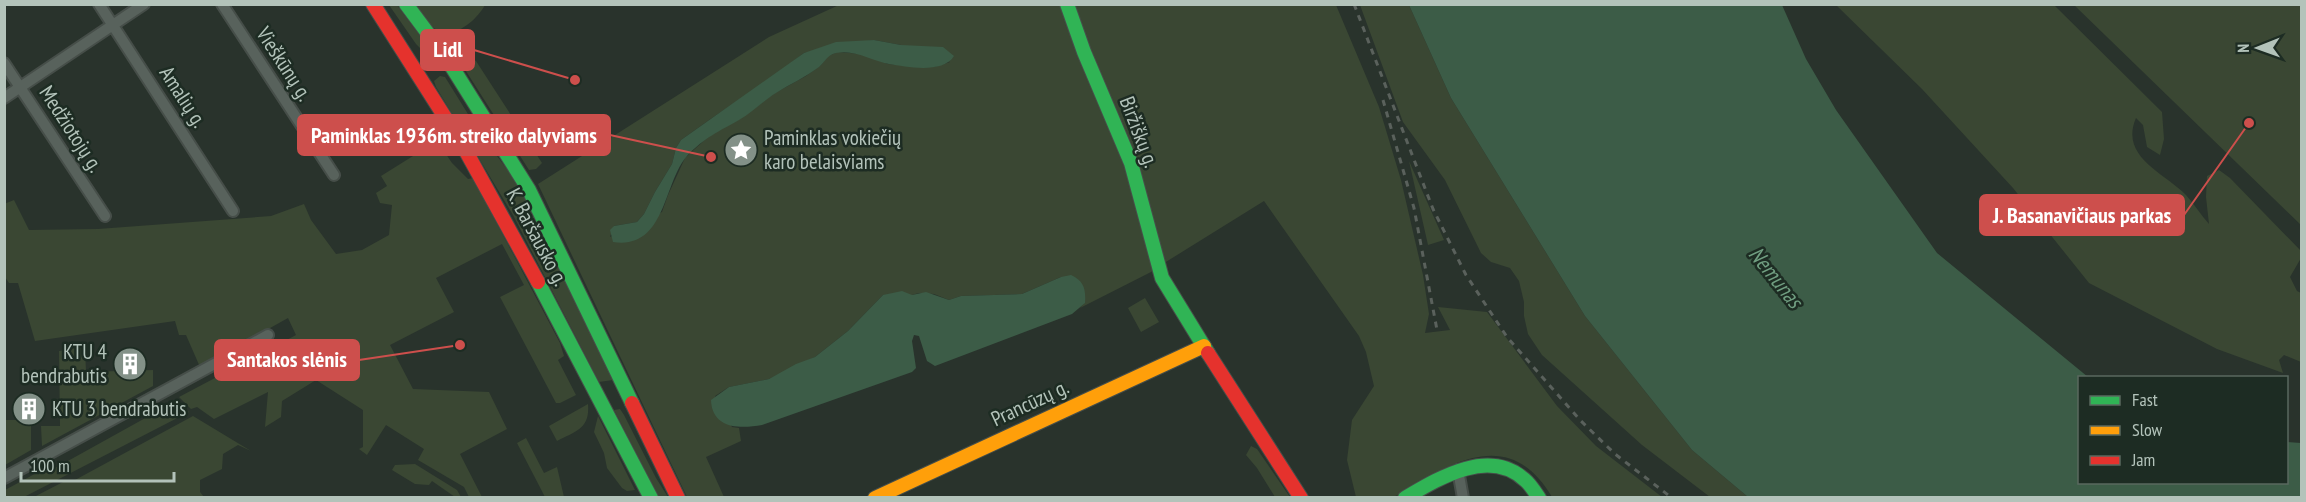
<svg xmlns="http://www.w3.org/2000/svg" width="2306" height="502" font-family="'PT Sans Narrow',sans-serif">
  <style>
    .green { fill: #3a4733; fill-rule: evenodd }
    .water { fill: #3c5c47 }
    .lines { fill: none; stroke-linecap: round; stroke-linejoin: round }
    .street-casing { stroke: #464e49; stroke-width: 14 }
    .fast-casing { stroke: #464e49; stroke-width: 16 }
    .slow-casing { stroke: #464e49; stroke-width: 16 }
    .jam-casing { stroke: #464e49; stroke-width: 16 }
    .street { stroke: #58625c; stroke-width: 10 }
    .fast { stroke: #30b455; stroke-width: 14 }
    .slow { stroke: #ff9f0a; stroke-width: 14 }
    .jam { stroke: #e5322d; stroke-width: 14 }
    .rail { stroke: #5a615c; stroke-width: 3; stroke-dasharray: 6 6; stroke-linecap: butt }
    .labels { text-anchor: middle; stroke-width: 5; stroke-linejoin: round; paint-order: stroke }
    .street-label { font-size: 21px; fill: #b3c3ba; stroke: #1d2c23 }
    .poi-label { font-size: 21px; fill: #b3c3ba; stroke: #1d2c23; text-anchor: start }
    .water-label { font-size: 22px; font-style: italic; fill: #709e81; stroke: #1d2c23 }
    .leader { fill: none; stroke: #cd4f4c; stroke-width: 2 }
    .callout-dot { fill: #cd4f4c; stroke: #1d2c23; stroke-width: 2 }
    .callout { fill: #cd4f4c; stroke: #cd4f4c; stroke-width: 2 }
    .callout-label { font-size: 22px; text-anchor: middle; font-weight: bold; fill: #fff }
  </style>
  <rect width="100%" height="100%" fill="#29332c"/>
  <path class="green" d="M389 5H397L424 41 423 47 420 48 416 44Z
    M416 5H485C477 20 451 43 434 28 427 22 422 12 416 5Z
    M839 5H1062L1125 158 1153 271 1080 308 1085 302 1061 277 1022 294 961 296 949 300 934 294 919 293 912 295H883L848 331 815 357 769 379 729 387 715 396 732 427 739 428 741 441 706 457 724 497H687L538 184 769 37ZM874 40 901 45 950 62 934 67 888 64 862 54 838 52 828 56 821 65 806 76 775 93 738 120 710 135 685 158 668 195 662 212 610 237 614 226 637 222 644 214 655 192 672 164 676 148 681 140 712 118 770 79 804 53Z
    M1073 5H1336L1379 107 1401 180 1423 275 1429 314 1425 333 1450 330 1438 307 1487 312 1557 406 1596 446 1662 497H1552C1527 455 1495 446 1450 466 1430 474 1413 490 1393 497 1382 500 1367 497 1356 497L1347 460 1352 420 1374 386 1366 352 1359 336 1264 201 1161 265 1149 204 1136 161Z
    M1360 5H1409L1451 98 1585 316 1692 450 1748 497H1710L1642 445 1542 355 1528 334 1524 316V302L1519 281 1510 268 1491 262 1481 253 1445 180 1403 122Z
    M1836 5H2054L2162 112 2164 139 2160 155 2147 147 2143 125 2136 118C2119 157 2165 173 2186 195 2194 204 2201 215 2209 224L2206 197 2207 176 2219 170 2230 178 2301 251V258L2290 277 2297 291 2301 293V362L2284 355 2279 360 2283 373 2217 349 2089 283 2013 188 1922 89Z
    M2074 5H2301V225Z
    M468 57 476 61 542 163 536 169 529 170 464 68Z
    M440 76 445 77 481 135 516 181 547 241 613 380 599 382 513 215 436 87 434 81Z
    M437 141 452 163 468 179 473 178 560 343 564 356 558 360 576 395 560 403H556L500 297 524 285 502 244 436 278 454 312 390 345 413 389 489 392 507 429 460 454 482 497H469L464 487 418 460 424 449 386 425 367 455 359 449 363 447V410L316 380 282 401 281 417 265 427 268 392 214 419 197 407 191 409 179 397 296 335 288 318 200 367 186 335H179L175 321 35 341 18 283H9L5 277 4 204 14 200 29 230 98 229 271 216 304 204 311 220 336 254 362 250 389 235 392 205 380 203 376 193 387 186 381 176Z
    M1409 161 1444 240 1428 245Z
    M1145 298 1159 322 1141 332 1128 308Z
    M85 347 86 372 153 370V386L42 446 41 426H60L59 351Z
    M176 401 189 412 24 497H5V490L42 470 57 467Z
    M588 404C590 429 576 431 557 441L549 426Z
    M620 409 624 415 656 478 668 497H659L614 410Z
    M193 416 251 451 238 445 223 454 222 469 200 480V492L204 497H34L63 482 75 480Z
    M598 416 635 490 627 491 622 488 607 468 604 453 594 432Z
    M5 420H31V450L5 465Z
    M526 438 544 473 557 467 564 497H545L517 443Z
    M1251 446 1257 449 1290 497H1275L1257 468 1246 455Z
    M415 464 457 490 461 497H455L432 481 429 485 415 484 392 470 395 465Z"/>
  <path class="water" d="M1409 5H1782L1806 59 1836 110 1937 253 2088 377 2080 378V482H2286L2287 442 2301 443V497H1748L1692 450 1585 316 1451 98Z
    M874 40 901 45 943 47 954 56C943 74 907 67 889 64 872 61 855 49 836 53 827 55 826 61 819 67 806 77 790 84 776 93 763 101 753 112 739 120 718 132 705 137 687 156 663 183 666 250 613 242L610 230 614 226 637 222 644 214 655 192 672 164 676 148 681 140 804 53 836 42Z
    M1071 275C1084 281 1086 289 1085 303L1072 314 935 366 927 361 919 336 914 335 912 341 916 368 912 372 762 425C740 429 712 429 711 400L729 387 769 379 796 364 815 357 848 331 883 295 902 291 912 295 926 292 949 300 961 296 1022 294 1061 277Z"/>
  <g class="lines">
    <defs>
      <path id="street" d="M99 4 233 211
        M222 4 334 175
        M4 63 105 216
        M4 98 144 4
        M1458 470 1463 498
        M4 478 268 335"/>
      <path id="fast" d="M406 4 447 59 529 190 632 403
        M1067 4 1084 52 1131 163 1162 278 1208 353
        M538 282 651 498
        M1405 498C1439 478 1489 447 1525 480 1530 484 1535 492 1539 498"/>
      <path id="slow" d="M875 498 1204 346"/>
      <path id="jam" d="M373 4 462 144 538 282
        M1208 353 1301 498
        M632 403 678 498"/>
    </defs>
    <use href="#street" class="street-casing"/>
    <use href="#fast" class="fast-casing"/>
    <use href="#slow" class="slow-casing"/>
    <use href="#jam" class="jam-casing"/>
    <use href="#street" class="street"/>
    <use href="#fast" class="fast"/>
    <use href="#slow" class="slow"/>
    <use href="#jam" class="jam"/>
    <path class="rail" d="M1354 4 1433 209 1466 275 1507 337 1581 421 1615 454 1672 498
      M1383 100 1414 208 1437 330"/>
  </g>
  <defs>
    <symbol id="sight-disc" viewBox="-11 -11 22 22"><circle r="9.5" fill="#839188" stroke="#1d2c23"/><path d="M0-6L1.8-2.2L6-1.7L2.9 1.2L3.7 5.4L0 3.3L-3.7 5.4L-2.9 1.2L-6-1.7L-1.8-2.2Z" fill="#fff"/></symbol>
    <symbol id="building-disc" viewBox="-11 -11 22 22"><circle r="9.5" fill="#839188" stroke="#1d2c23"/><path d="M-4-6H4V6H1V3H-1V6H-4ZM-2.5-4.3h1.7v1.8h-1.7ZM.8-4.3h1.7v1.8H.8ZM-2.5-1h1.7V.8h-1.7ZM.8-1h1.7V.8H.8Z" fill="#fff"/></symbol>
  </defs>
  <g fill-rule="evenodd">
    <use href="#sight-disc" x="722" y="131" width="38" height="38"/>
    <use href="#building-disc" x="111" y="345" width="38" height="38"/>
    <use href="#building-disc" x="10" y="390" width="38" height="38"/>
  </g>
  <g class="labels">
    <g class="street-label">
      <text transform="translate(284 64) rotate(57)" y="7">Vieškūnų g.</text>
      <text transform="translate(183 97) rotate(57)" y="7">Amalių g.</text>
      <text transform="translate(71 129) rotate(57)" y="7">Medžiotojų g.</text>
      <text transform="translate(1139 132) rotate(69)" y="7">Biržiškų g.</text>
      <text transform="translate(537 237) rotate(62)" y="7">K. Baršausko g.</text>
      <text transform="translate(1030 403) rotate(-25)" y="7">Prancūzų g.</text>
    </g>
    <g class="poi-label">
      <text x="764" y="145">Paminklas vokiečių<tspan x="764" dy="24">karo belaisviams</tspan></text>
      <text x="107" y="359" text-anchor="end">KTU 4<tspan x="107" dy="24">bendrabutis</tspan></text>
      <text x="52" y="416">KTU 3 bendrabutis</text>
    </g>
    <g class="water-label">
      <text transform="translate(1776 277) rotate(51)" y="8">Nemunas</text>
    </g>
  </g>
  <path class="leader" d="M575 80L474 50M711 157L610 135M2249 123L2184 215M460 345L359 360"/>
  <g class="callout-dot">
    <circle cx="575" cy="80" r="6"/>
    <circle cx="711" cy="157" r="6"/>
    <circle cx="2249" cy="123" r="6"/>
    <circle cx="460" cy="345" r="6"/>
  </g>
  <g class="callout">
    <rect x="421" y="30" width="53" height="40" rx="6"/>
    <rect x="298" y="115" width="312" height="40" rx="6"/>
    <rect x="1980" y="195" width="204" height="40" rx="6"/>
    <rect x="215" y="340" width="144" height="40" rx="6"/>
  </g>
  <g class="callout-label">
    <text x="448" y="57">Lidl</text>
    <text x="454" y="143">Paminklas 1936m. streiko dalyviams</text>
    <text x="2082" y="223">J. Basanavičiaus parkas</text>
    <text x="287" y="367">Santakos slėnis</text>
  </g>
  <rect width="2306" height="502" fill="none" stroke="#b3c3ba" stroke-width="12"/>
  <rect x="2078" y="376" width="210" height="108" fill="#1d2c23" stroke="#59685f" stroke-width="1.5"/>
  <rect x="2090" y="396" width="30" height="9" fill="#30b455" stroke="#59685f" stroke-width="1.5"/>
  <text x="2132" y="406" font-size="18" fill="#b3c3ba">Fast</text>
  <rect x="2090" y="426" width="30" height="9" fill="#ff9f0a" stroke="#59685f" stroke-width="1.5"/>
  <text x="2132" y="436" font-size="18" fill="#b3c3ba">Slow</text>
  <rect x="2090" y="456" width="30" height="9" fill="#e5322d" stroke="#59685f" stroke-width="1.5"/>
  <text x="2132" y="466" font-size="18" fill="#b3c3ba">Jam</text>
  <g transform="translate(2258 48) rotate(269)" stroke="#1d2c23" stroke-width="4.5" paint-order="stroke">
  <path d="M0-4.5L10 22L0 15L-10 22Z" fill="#b3c3ba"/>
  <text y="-9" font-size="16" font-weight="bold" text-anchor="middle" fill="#b3c3ba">N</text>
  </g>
  <path d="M21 472v9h153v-9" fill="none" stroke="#b3c3ba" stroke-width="3"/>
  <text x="30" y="472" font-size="18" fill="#b3c3ba" stroke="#1d2c23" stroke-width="4.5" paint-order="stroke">100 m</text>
</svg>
